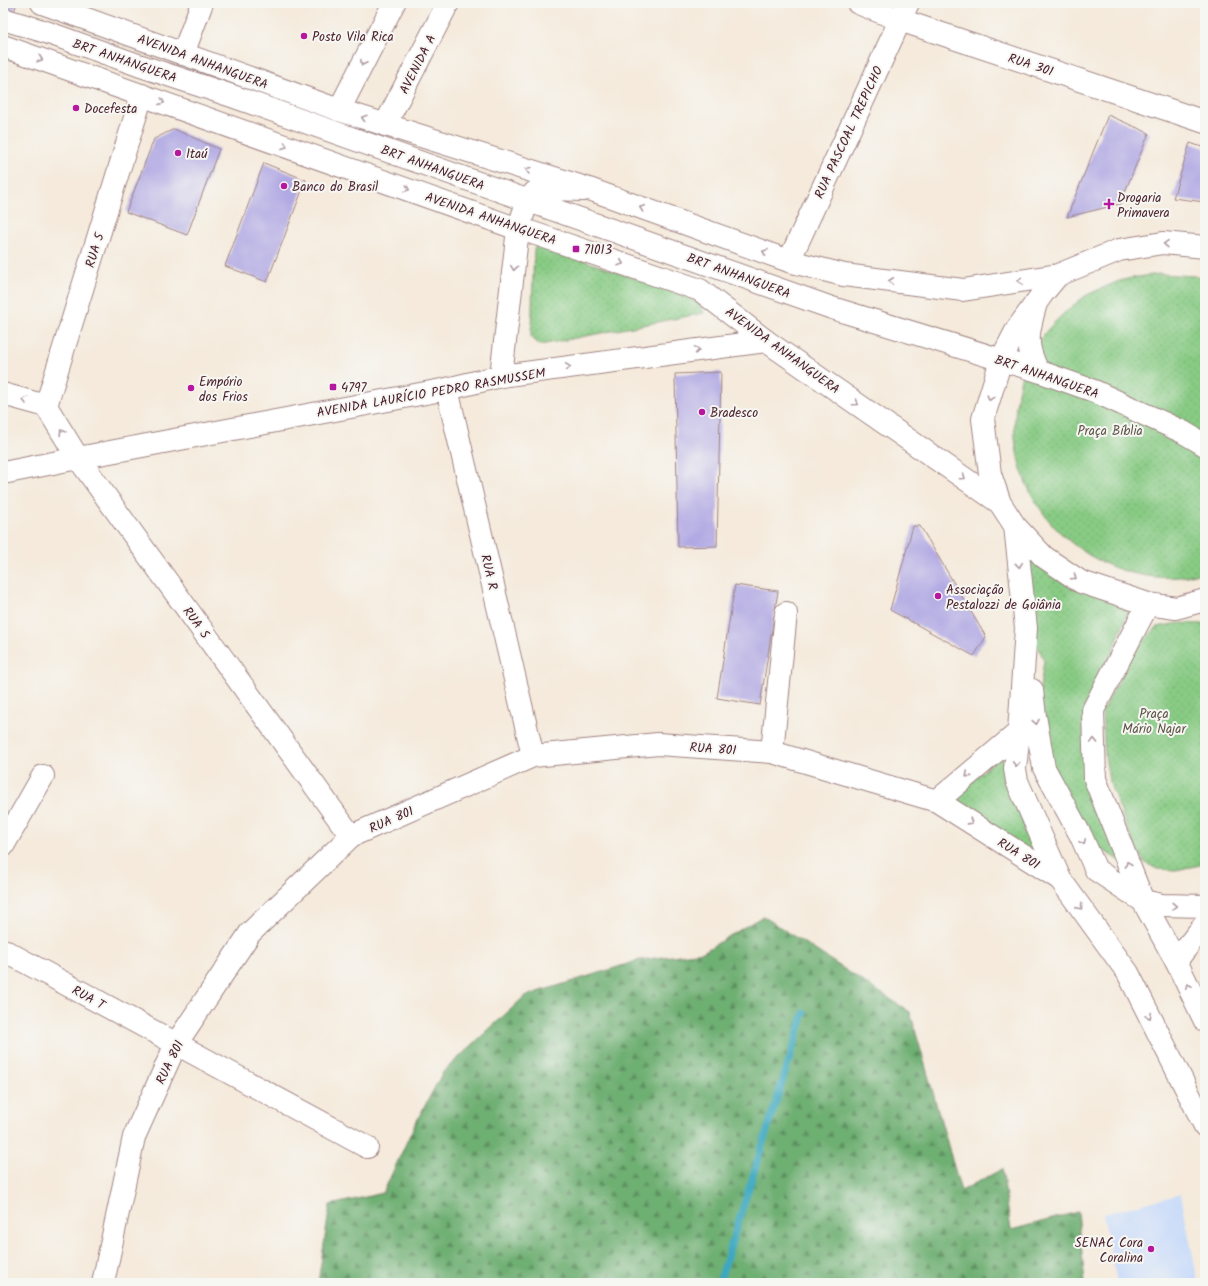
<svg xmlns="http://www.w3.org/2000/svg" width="1208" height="1286" font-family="Kalam,sans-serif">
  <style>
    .built { fill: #cadcf9 }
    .forest { fill: url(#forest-firs); stroke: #5c674e }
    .park { fill: url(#park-dots); stroke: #697558 }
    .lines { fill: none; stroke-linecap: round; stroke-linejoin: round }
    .stream { stroke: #3ea8bf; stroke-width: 7 }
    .building { fill: #b1a9e3 }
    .minor-casing { stroke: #a08483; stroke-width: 24 }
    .major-casing { stroke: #a08483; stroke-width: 24 }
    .minor { stroke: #fff; stroke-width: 22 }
    .major { stroke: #fff; stroke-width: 22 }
    .oneway { stroke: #ae9aa0 }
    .poi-dot { fill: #b5179e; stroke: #f6f6f2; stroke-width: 1.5 }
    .labels { text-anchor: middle; stroke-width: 4; stroke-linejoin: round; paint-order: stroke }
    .poi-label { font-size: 13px; fill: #4a1f2b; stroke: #f6f6f2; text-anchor: start }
    .street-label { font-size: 13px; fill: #4a1f2b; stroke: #f6f6f2 }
    .park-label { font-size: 13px; fill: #5d5346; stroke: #f6f6f2 }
  </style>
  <defs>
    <pattern id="forest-firs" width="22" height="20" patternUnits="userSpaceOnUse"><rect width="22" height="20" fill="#6eaf72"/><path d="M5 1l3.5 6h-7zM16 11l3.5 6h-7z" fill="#5c8e5e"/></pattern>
    <pattern id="park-dots" width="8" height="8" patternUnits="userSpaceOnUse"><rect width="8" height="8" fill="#88cb84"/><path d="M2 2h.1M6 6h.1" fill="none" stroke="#77ae72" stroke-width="1.8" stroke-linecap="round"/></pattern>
  </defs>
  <rect width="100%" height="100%" fill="#f6f6f2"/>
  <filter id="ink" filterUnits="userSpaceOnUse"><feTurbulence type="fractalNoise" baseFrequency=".025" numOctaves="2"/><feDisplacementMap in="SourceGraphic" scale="8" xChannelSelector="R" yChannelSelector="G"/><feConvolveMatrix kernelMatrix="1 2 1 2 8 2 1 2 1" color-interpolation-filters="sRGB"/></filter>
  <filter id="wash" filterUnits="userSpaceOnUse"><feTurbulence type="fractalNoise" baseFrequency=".012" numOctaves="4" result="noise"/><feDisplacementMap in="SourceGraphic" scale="16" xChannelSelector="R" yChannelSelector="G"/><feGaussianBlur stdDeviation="0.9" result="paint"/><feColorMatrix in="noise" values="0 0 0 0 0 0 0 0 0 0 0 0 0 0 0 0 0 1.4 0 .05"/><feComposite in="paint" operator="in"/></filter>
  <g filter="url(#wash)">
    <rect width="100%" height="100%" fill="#f5eadb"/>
    <path class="built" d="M1181 1194 1198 1283H1117L1103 1214Z"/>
    <path class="forest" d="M763 916 910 1012 961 1191 1002 1169 1011 1230 1078 1212 1085 1283H318L330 1205 383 1193 414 1126 443 1072 525 996 640 960 703 952Z"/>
    <path class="park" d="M537 244 685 296 699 303 704 313 540 345 531 337 534 249Z
      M1159 274 1196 276 1205 279V571C1197 573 1189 576 1181 577 1084 585 999 498 1017 400 1019 385 1022 370 1029 357 1042 332 1064 311 1087 295 1091 293 1096 291 1100 289 1108 286 1115 282 1123 280 1134 277 1147 276 1159 274Z
      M1017 529 1130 607 1091 708V782L1126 865 1084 838 1046 766 1036 717 1044 660 1028 626Z
      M1178 623 1205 624V862L1200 865 1176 870 1157 869 1144 862 1132 840 1109 781 1105 756 1102 712 1135 649 1157 627Z
      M1002 754 1007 776 1049 865 951 800Z"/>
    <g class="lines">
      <path class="stream" d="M719 1283 804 1013"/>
    </g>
    <g id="blocks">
      <path class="building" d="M3 3H17L11 20 3 17Z
        M1108 115 1149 133 1120 204 1067 217Z
        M174 129 219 149 187 235 126 212 154 139Z
        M1190 143 1205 148V202L1173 198Z
        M264 163 306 180 267 282 225 266Z
        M721 372 717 546 678 547 675 374Z
        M913 526H920L986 637 974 656 890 610Z
        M735 585 778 591 760 705 717 698Z"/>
    </g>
  </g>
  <g filter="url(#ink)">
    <use href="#blocks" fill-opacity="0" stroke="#a08483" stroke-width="1"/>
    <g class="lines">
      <defs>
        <path id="minor" d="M858 3 900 20 1205 122
          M3 19 46 32 138 65 232 96 832 308 1038 371 1094 391 1183 432 1205 445
          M183 54 202 3
          M339 110 394 3
          M385 125 448 3
          M789 261 908 3
          M1036 303C1028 332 1024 343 1038 371
          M501 376 518 229 528 200 535 192 548 189 584 190
          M447 389 533 756
          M3 394 46 406
          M46 406 78 458 351 836
          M46 406 142 95
          M3 473 78 458 447 389 501 376 766 341
          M772 752 786 613
          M937 801 1019 732
          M3 846 43 776
          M1143 901 1162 905 1205 906
          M3 950 367 1147
          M1176 961 1205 924
          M103 1283 134 1137 176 1044 250 933 351 836 533 756 658 744 772 752 937 801 1060 879"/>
        <path id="major" d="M42 3 339 110 592 190 789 261 844 275 963 290 1058 275
          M3 46 518 229 530 232 700 290 766 341 1000 503
          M1205 247 1163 243 1119 250 1058 275 1043 293 1017 329 1001 360 983 419 990 474 1000 503 1015 526 1044 557 1081 582 1148 604 1176 608 1205 600
          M1015 526 1026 628 1019 732 1015 769 1017 781 1060 879 1128 973 1205 1126
          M1148 604 1093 710 1095 779 1143 901 1176 961 1205 1021
          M1032 690 1035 716 1044 768 1081 836 1096 870 1143 901"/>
      </defs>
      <use href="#minor" class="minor-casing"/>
      <use href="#major" class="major-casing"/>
      <use href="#minor" class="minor"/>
      <use href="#major" class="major"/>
    </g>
    <defs><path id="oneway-chevron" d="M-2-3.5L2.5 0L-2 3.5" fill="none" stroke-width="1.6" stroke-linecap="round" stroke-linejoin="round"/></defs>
    <g class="oneway">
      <use href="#oneway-chevron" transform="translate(40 59) rotate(19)"/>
      <use href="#oneway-chevron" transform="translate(363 63) rotate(117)"/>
      <use href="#oneway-chevron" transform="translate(162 102) rotate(20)"/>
      <use href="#oneway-chevron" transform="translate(364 118) rotate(-162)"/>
      <use href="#oneway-chevron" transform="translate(285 146) rotate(20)"/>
      <use href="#oneway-chevron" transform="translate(528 170) rotate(-163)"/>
      <use href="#oneway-chevron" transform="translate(407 189) rotate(20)"/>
      <use href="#oneway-chevron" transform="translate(642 208) rotate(-160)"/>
      <use href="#oneway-chevron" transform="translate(1166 244) rotate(-178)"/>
      <use href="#oneway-chevron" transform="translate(765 252) rotate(-160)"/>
      <use href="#oneway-chevron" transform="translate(621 263) rotate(19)"/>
      <use href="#oneway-chevron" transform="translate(514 268) rotate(96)"/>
      <use href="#oneway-chevron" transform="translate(891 281) rotate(-173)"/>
      <use href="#oneway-chevron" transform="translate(1020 281) rotate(171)"/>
      <use href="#oneway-chevron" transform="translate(697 350) rotate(-8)"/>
      <use href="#oneway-chevron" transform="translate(568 367) rotate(-8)"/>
      <use href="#oneway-chevron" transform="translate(990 398) rotate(107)"/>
      <use href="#oneway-chevron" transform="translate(25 400) rotate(-165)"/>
      <use href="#oneway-chevron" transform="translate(856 403) rotate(35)"/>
      <use href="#oneway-chevron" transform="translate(62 432) rotate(-122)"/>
      <use href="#oneway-chevron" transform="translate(963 477) rotate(35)"/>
      <use href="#oneway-chevron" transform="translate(1019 565) rotate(84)"/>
      <use href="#oneway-chevron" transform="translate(1074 577) rotate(34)"/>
      <use href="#oneway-chevron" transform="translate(1036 722) rotate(80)"/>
      <use href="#oneway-chevron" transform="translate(1094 741) rotate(-92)"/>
      <use href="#oneway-chevron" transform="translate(1016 764) rotate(93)"/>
      <use href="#oneway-chevron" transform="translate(968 775) rotate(140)"/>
      <use href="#oneway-chevron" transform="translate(970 822) rotate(32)"/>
      <use href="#oneway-chevron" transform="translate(1083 842) rotate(65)"/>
      <use href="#oneway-chevron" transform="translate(1128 864) rotate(-112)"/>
      <use href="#oneway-chevron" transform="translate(1174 906) rotate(2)"/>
      <use href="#oneway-chevron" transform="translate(1080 907) rotate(54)"/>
      <use href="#oneway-chevron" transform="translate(1188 986) rotate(-116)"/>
      <use href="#oneway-chevron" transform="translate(1149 1016) rotate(63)"/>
    </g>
  </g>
  <g class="poi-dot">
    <circle cx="304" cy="36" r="4"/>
    <circle cx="76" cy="108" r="4"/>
    <circle cx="178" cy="153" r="4"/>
    <circle cx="284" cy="186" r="4"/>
    <path d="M1107 198h4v4h4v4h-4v4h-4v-4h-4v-4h4z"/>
    <rect x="572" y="245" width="8" height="8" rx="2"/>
    <rect x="329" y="383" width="8" height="8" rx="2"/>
    <circle cx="191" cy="388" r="4"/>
    <circle cx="702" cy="412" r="4"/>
    <circle cx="938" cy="596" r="4"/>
    <circle cx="1151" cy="1249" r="4"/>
  </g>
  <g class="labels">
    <g class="poi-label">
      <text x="312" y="41">Posto Vila Rica</text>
      <text x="84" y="113">Docefesta</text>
      <text x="186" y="158">Itaú</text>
      <text x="292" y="191">Banco do Brasil</text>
      <text x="1117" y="202">Drogaria<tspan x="1117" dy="15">Primavera</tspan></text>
      <text x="584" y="254">71013</text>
      <text x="199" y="386">Empório<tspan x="199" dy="15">dos Frios</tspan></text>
      <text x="341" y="392">4797</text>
      <text x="710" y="417">Bradesco</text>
      <text x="946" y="594">Associação<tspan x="946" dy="15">Pestalozzi de Goiânia</tspan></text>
      <text x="1143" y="1247" text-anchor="end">SENAC Cora<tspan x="1143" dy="15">Coralina</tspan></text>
    </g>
    <g class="street-label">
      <text transform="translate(125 60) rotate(19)" y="5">BRT ANHANGUERA</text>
      <text transform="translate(203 61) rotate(20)" y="5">AVENIDA ANHANGUERA</text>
      <text transform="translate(417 64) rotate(-63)" y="5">AVENIDA A</text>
      <text transform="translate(1031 64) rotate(18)" y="5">RUA 301</text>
      <text transform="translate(848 132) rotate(-65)" y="5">RUA PASCOAL TREPICHO</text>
      <text transform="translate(433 167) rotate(20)" y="5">BRT ANHANGUERA</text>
      <text transform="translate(491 218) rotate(19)" y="5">AVENIDA ANHANGUERA</text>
      <text transform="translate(94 250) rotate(-73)" y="5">RUA 5</text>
      <text transform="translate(739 275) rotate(20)" y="5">BRT ANHANGUERA</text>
      <text transform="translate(783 350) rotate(36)" y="5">AVENIDA ANHANGUERA</text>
      <text transform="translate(1047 376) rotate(19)" y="5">BRT ANHANGUERA</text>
      <text transform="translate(431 392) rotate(-10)" y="5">AVENIDA LAURÍCIO PEDRO RASMUSSEM</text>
      <text transform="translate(490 572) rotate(77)" y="5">RUA R</text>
      <text transform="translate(197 622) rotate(54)" y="5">RUA S</text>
      <text transform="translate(713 748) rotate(4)" y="5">RUA 801</text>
      <text transform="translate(391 819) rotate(-24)" y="5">RUA 801</text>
      <text transform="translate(1019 853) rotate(32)" y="5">RUA 801</text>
      <text transform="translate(89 997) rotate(29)" y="5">RUA T</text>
      <text transform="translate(169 1062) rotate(-64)" y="5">RUA 801</text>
    </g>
    <g class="park-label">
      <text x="1110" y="435">Praça Bíblia</text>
      <text x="1154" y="718">Praça<tspan x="1154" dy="15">Mário Najar</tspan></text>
    </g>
  </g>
  <rect width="1208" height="1286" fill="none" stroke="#f6f6f2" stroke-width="16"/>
</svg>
